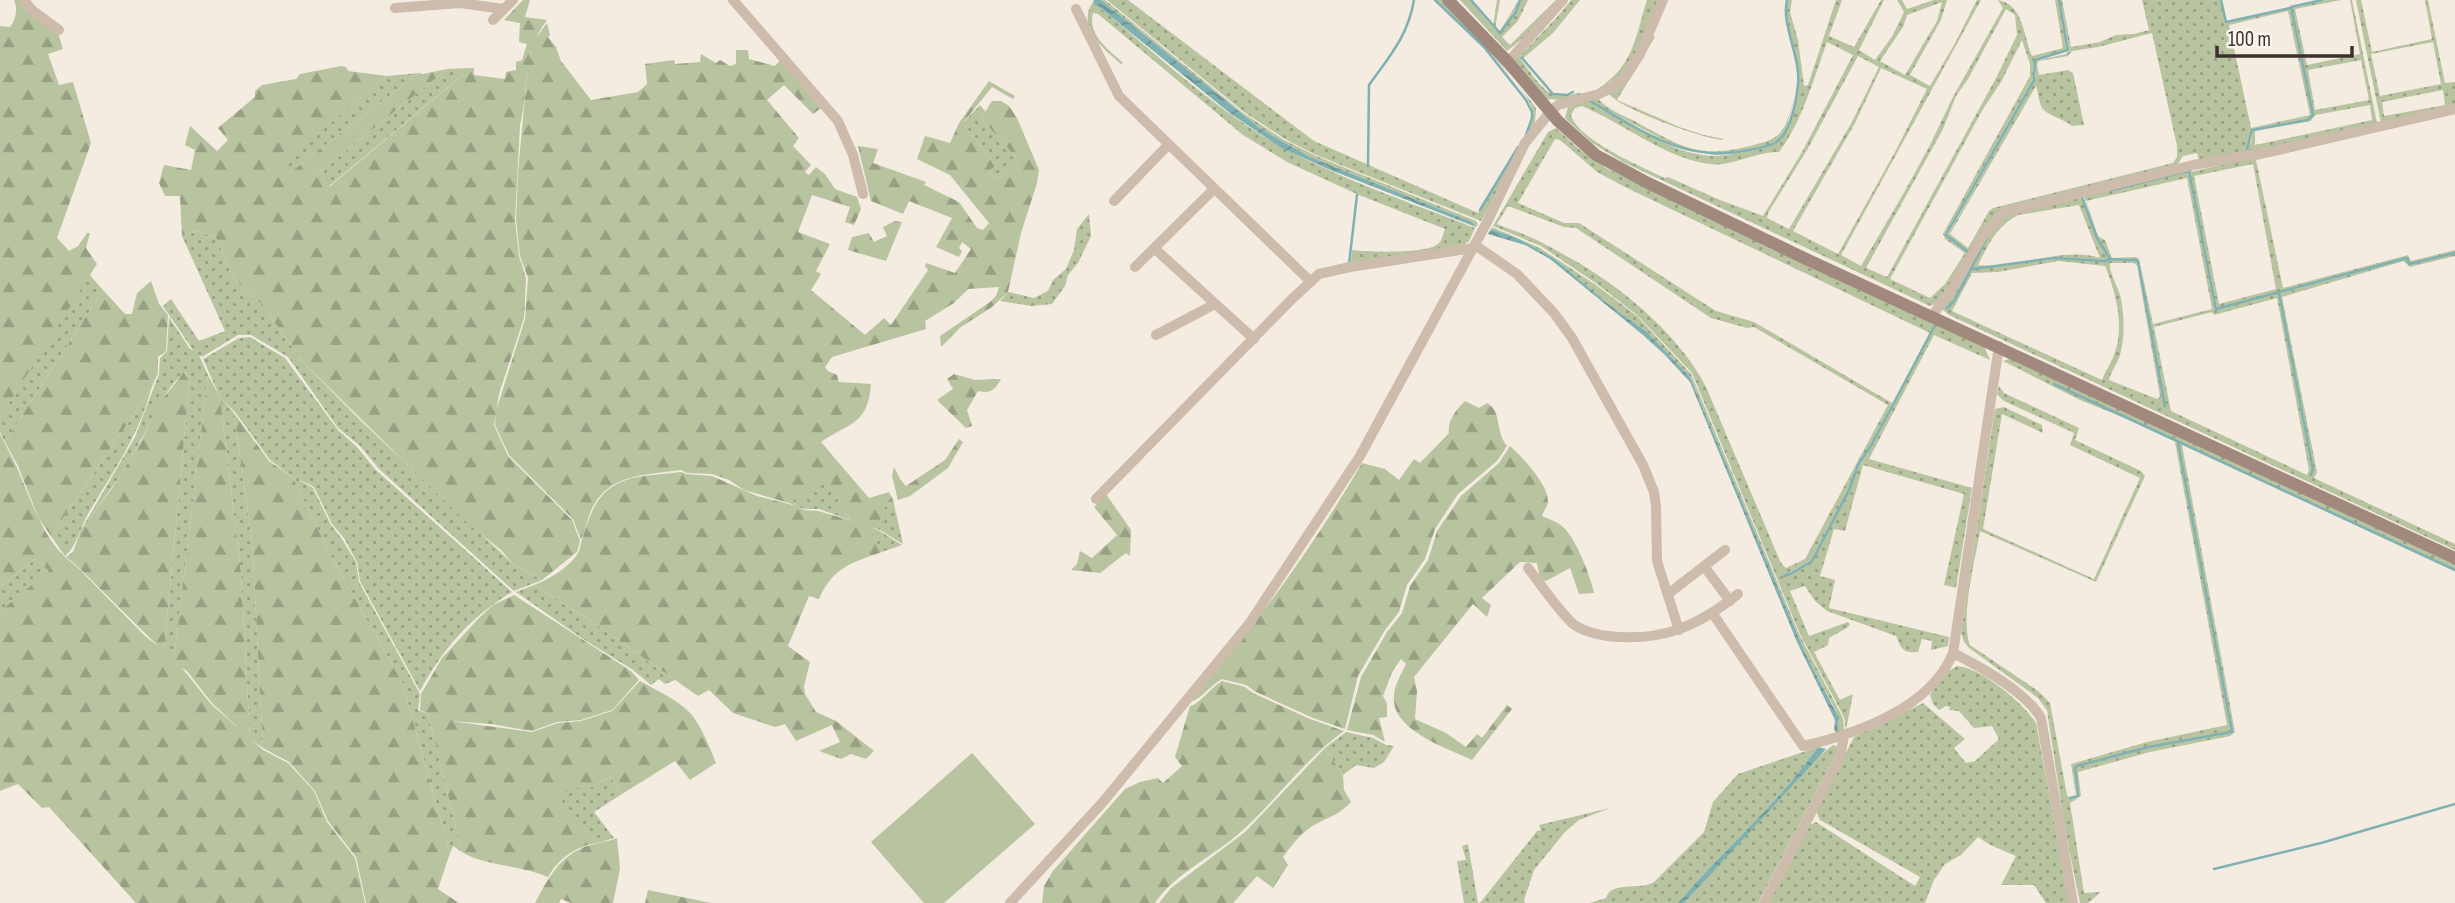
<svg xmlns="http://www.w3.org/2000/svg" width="2455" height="903" font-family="'Sofia Sans Condensed',sans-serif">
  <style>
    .grass { fill: url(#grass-dots); fill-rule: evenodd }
    .forest { fill: url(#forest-firs) }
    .pitch { fill: #b8c4a0 }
    .water { fill: url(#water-waves) }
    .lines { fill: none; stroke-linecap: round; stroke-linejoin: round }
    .stream { stroke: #7fb0b2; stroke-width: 2.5 }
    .street { stroke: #cdbbac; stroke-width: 10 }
    .secondary { stroke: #a18a7d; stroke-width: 12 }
  </style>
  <defs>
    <pattern id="grass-dots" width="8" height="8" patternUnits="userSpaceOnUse" patternTransform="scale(1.75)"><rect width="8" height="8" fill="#b8c4a0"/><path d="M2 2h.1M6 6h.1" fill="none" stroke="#97a083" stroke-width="1.8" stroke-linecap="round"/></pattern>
    <pattern id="forest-firs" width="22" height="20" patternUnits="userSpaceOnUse" patternTransform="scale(1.75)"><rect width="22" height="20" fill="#b8c4a0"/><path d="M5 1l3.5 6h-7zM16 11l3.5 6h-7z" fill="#97a083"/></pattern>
    <pattern id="water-waves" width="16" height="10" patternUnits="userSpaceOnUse" patternTransform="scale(1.75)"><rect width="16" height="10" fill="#7fb0b2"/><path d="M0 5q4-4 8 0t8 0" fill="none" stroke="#699091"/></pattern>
  </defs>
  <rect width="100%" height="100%" fill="#f4ebe1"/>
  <path class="grass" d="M1101 0H1105L1243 113 1284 140 1316 156 1476 221 1478 224 1476 227 1472 222 1310 157 1261 129Z
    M1107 0H1128L1314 141 1478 213 1527 134C1530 127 1534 120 1533 112 1529 86 1457 20 1436 0H1442L1497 58 1536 108 1535 123 1481 221 1316 155 1285 139 1244 112Z
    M1460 0H1470L1493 27 1497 0H1500L1495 29 1499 32C1506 22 1513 9 1519 0 1515 12 1506 23 1500 34L1515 14 1521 0H1528L1518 21 1502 37 1510 45 1556 0H1559L1522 39 1507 51Z
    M1571 0H1580L1553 33 1521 60C1532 73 1544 97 1563 96 1572 96 1576 91 1585 94L1563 100 1547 99 1514 62 1557 17Z
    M1647 0H1660C1643 40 1638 72 1595 91 1634 66 1634 41 1647 0Z
    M1788 0H1792L1790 12 1798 40 1804 86 1808 85 1836 0H1842L1829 36 1854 47 1881 0H1884L1859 50 1875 60 1893 35 1904 12 1897 0H1902L1907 9 1934 0H1947L1941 20 1910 75 1930 86 1954 45 1977 0H1981L1841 255 1861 266 1902 196 1929 147 1953 97 2003 8 1998 0C2024 5 2023 35 2032 56L2063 48 2055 0H2058L2068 50 2034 60 2033 79 1945 235 1968 253V251L1948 235 2036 77V61L2066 54 2070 51 2060 0H2062L2071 47 2100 42 2116 35 2134 34 2149 30 2142 0H2220L2226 23 2290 8 2312 115 2306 119 2251 129 2246 150 2251 142 2253 131 2308 120 2313 116 2292 8 2325 0H2341L2295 9 2307 65 2360 54 2350 0H2352L2377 123 2290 144 2199 161 2197 153 2183 156 2177 165 2007 208 1935 304 1930 306 1623 162 1592 143 1565 118 1568 107 1586 100C1627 118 1666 154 1713 156 1726 156 1738 153 1750 151 1759 149 1768 148 1776 143 1792 133 1797 102 1799 84 1801 56 1781 27 1788 0ZM1942 2 1937 21 1905 75 1880 61 1903 27 1907 15ZM2006 9 2015 15 2017 35 1996 78 1887 277 1866 268 1943 129 1956 96 1968 79ZM2288 11 2310 115 2251 128 2229 25ZM2152 33 2177 146V157L2173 163 1993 208 1989 211 1968 248 1950 234 2036 86C2038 91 2039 103 2042 108 2048 116 2064 119 2072 126L2084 125 2073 73 2068 70 2039 75 2037 64 2039 61 2068 56 2072 51 2098 47ZM2022 40 2030 64V76L1943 234 1945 239 1965 253 1945 284 1930 298 1890 279 1983 109 2001 82ZM1827 42 1853 55 1802 152 1763 216 1720 200 1668 177 1665 178C1642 167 1578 140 1571 115L1575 108 1582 106C1623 123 1666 159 1710 164 1732 167 1756 151 1779 152 1802 122 1814 78 1827 42ZM1858 56 1879 67 1852 122 1789 229 1767 218 1768 213 1807 150ZM2361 60 2369 100 2315 110 2308 70ZM1881 68 1927 89 1895 152 1838 254 1793 231 1855 123ZM2370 105 2372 120 2255 145V131L2311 121 2315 115Z
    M2356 0H2361L2372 52 2432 39 2425 0H2428L2445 83 2455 82V107L2381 123ZM2433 42 2441 84 2380 96 2371 54ZM2443 90 2445 105 2384 116 2382 102Z
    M1093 2C1146 45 1202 98 1260 134 1324 174 1404 200 1475 228L1469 241 1464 245 1353 265 1351 262 1352 250C1367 252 1427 254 1438 244 1442 241 1443 234 1445 229L1359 195 1287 162 1243 135 1098 14 1093 13C1087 35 1109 50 1123 63L1121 64C1103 49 1076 26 1093 2Z
    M1651 35 1655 37 1617 100 1682 128 1704 135 1724 139 1722 140C1701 138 1621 109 1609 94Z
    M471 68 328 187 316 175 447 69Z
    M419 73 288 174 278 166 387 76Z
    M1597 97C1606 110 1624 115 1638 123 1682 147 1699 159 1750 146 1760 143 1773 141 1780 133 1787 126 1791 108 1795 98L1786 128 1778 140 1767 146 1714 155 1675 146 1588 100Z
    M980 105 985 111 981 118 1018 160 1014 169 997 180 989 171 995 166 963 123Z
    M2455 111 2279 152 2194 169 2086 196 2188 172 2216 310 2278 293 2312 470 2311 477 2314 471 2280 293 2407 259 2409 265 2455 254V256L2410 267 2404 261 2282 297 2317 472 2314 478 2455 544V550L1949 315 1942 309 1989 231 1998 219 2008 212 2138 182 2192 167 2278 151ZM2187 178 2212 309 2153 324 2139 259 2136 257 2112 258 2105 240 2098 236 2086 201ZM2084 196 2097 237 2110 258 2136 259 2139 262 2165 406 2136 260H2110L2102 262 2065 258 1975 269 2055 257 2107 260 2109 259 2096 238 2082 197C2058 202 2024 204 2004 218 1986 230 1965 281 1954 302L1946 309 1953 301C1965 279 1983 235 2000 219 2017 204 2062 200 2084 196ZM2079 205 2100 258C2059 246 2019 270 1978 265 1987 246 1998 225 2018 215ZM2059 261 2105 266C2116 292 2125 327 2114 355 2111 364 2105 371 2102 380L1952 311 1972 273 1998 272ZM2110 263H2134L2137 266 2160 396 2157 399 2109 380C2111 371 2118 363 2120 355 2125 338 2124 316 2121 299 2119 288 2109 274 2110 263ZM2277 298 2309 470 2307 475 2171 411 2154 327 2212 312 2214 315Z
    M2455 113 2256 160 2283 288 2408 255 2411 261 2455 250V252L2410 263 2407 258 2217 308 2190 172ZM2253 164 2276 289 2219 304 2194 176Z
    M1556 128 1579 149 1606 168 1856 288 1984 346 1990 360 1934 335 1869 459 1972 488 1956 588 1944 585 1964 494 1863 465 1845 531 1834 529 1820 576 1835 580 1829 608 1949 637 1948 646 1931 650 1932 641 1922 639 1918 652C1903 653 1902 650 1896 636L1827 611 1815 601 1805 586 1790 591 1809 636 1848 622 1850 624 1848 627 1829 638 1828 645 1814 652 1840 700 1853 694 1846 730 1844 717 1800 634 1692 373 1637 315 1597 284 1541 246 1493 226 1548 132ZM1555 139 1560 140 1597 172 1625 187 1930 333 1934 327 1872 447 1857 469 1849 490 1812 561 1790 575 1784 576 1811 560 1848 490 1855 469 1871 446 1892 403 1754 322 1716 311 1579 223H1564L1518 203ZM1508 206 1564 227 1576 228 1711 318 1747 328 1754 327 1888 405 1805 559 1786 568 1781 563 1706 387C1678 332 1616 282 1561 253 1549 246 1536 239 1523 234 1514 230 1505 228 1497 224Z
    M1089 214 1091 236 1078 263 1068 275 1065 286 1052 304 1031 306 1000 301 1008 292 1034 298 1048 291 1053 280 1066 269 1074 250 1077 229Z
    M1492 227 1540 248 1596 285 1637 316 1691 374 1799 634 1843 718 1844 731 1835 733 1839 721 1835 709 1806 655 1690 377 1647 332 1608 304 1555 259 1519 239 1491 229Z
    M198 231 216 238 234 279 261 304 303 362 359 419 513 564 542 580 514 591 506 584 379 469 360 446 338 428 288 357 251 335H238L202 357 199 355 208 375 174 659 164 650 190 378 185 372C163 390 155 416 141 440 124 472 103 501 81 530L135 437 159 374 160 358 167 351 169 317 190 349 193 350 163 306 171 299 199 341 225 331 182 236Z
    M89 274 103 290 5 442 0 432V417Z
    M250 337 285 358 338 430 357 447 376 470 512 592C471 616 442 650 420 691L360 581 357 562 344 538 332 524 314 487 296 478 313 488 331 525 342 539 356 562 359 582 420 694 418 710 428 714 462 852 453 846 450 853 402 682 331 556 293 478 270 460 235 412 223 400 234 413 252 541 263 748 250 739 241 573 220 397 203 359 239 338Z
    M2009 359 2455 563V569L2054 384 2130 420 2080 400 2003 361Z
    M1999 386 2004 393 2079 428 2075 440 2141 471 2145 476 2096 582 1980 531C1975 560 1960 619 1970 645L2038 691 2050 703 2067 795 2070 799 2079 797 2076 768 2078 767 2149 748 2233 733 2179 444 2182 445 2235 732 2230 736 2150 752 2078 772 2081 796 2070 803 2084 893 2101 892 2088 903H2080L2065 829 2047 710 2038 698 1969 648 1964 642 1961 632 1995 409 2004 407 2042 425 2043 433 2002 414 1983 529 2094 579 2140 478 2070 445 2074 433 2004 401 1997 394Z
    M151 389C139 436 112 473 88 514 80 528 77 546 65 556L51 536Z
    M2175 442 2177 443 2231 732 2149 747 2077 766 2074 768 2076 796 2071 764 2147 742 2227 725Z
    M826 479 850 520 819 509H804L789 503Z
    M893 500 903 544 878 529 884 508Z
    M867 526 878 530 902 545 882 552Z
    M35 559 50 571 0 611V587Z
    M534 585 585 617 675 680 665 684 659 679 651 685 633 670 580 637 516 592Z
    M1957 666C1982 668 2022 702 2036 723L2069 903H2046L2034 885H2001L2016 856 1990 845 1978 837 1961 855 1945 864 1934 880 1925 903H1768L1809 825 1816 822 1915 886 1920 877 1820 820 1816 811 1854 737 1923 703 1965 739 1954 748 1966 763 1975 761 1999 739 1992 726 1974 728 1959 711 1949 710 1950 707 1946 706 1939 710 1933 704 1930 695 1947 672Z
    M1346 732 1373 738 1386 745 1394 746 1384 762 1374 768 1356 765 1343 775 1325 748Z
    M1833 745 1838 747 1837 752 1758 903H1684L1813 761Z
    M1818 747C1778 804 1723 850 1678 903H1590L1606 898C1611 880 1641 891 1654 882L1704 832 1713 802 1738 774Z
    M610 777 622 794 594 812 614 838 598 843 558 798 571 788H589Z
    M1610 808 1579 820 1565 832 1534 870 1524 900 1525 903H1480L1537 831 1541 830 1539 825Z
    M1468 844 1478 903H1464L1457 861 1466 860 1462 846Z"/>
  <path class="forest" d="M14 0H20C27 18 43 19 56 32 60 36 61 43 63 49L48 54 59 85 73 82 91 143 57 238 69 251 78 246 87 233H90L86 248 97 264 0 417V26L10 27C16 20 18 8 14 0Z
    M523 0H530L525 17 547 20C521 54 530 86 520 125L515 220 519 256 526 278 525 302 524 318 499 394 494 425 508 456 572 520 580 541 577 552 542 580 513 564 501 550 466 522 303 362 261 304 234 279 216 238 198 231 182 236 180 196H165L159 183 164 165 191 170 195 150 185 145 190 126 217 151 228 140 218 128 255 97V91L262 85 296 79 300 74 341 66 346 67 348 71 387 76 279 166 288 174 419 73 423 74 447 69 316 175 329 187 471 68H474V75L505 79 506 72 516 70V62L522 60 527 44 519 42 520 23 504 20Z
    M547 23 550 35 548 37 556 47 561 61 591 100 638 92 647 84 645 64 674 60 675 64 700 62 701 54 716 63 720 60 730 66 736 64V50H748L749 59 775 66 780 60 823 107 813 114 784 85 767 100 799 138 793 146 811 165 805 172 809 175 816 167 825 174 835 189 857 197 861 209 854 225 845 222 850 207 812 195 798 232 830 244 816 271 821 274 811 290 865 335 884 318 891 325 928 270 925 266 926 263 955 273 971 249 962 242 959 248 962 251 959 257 936 247 952 218 909 201 903 214 871 201 858 146 878 149 873 163 926 182 924 185 959 202 977 228 983 230 989 223 950 175 917 159 925 136 950 143 959 123 989 81 1015 96 1013 99 992 87 963 123 995 166 989 171 997 180 1014 169 1018 160 981 118 992 101H1001L1009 106 1017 118 1039 170 1037 183 1021 233 1008 292 992 307 961 327 941 347 940 336 990 302 996 296 999 287 968 289 954 303 925 321 926 329 832 357 825 367 828 371 837 375 839 382 871 384C868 425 850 422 821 442L869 498 889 492 893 500 884 508 878 529 868 527 882 552C851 563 833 567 819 599L809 596 788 646 810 662 804 686 805 694 816 712 836 721 874 751 866 759 851 754 841 759 819 751 840 742 832 725 796 741 785 724 775 727 733 713 709 690 698 696 585 617 534 585C548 580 570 567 578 553 579 552 581 544 581 543 587 523 594 498 612 487 631 474 659 475 681 472L687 474 712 476 757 496 797 506 804 510 818 511 860 523 850 520 826 480 789 503 744 490 729 480 712 474 687 473 681 470C650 475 613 473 595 503 588 514 586 528 581 540L573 519 509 455 495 425 496 411 525 319 528 278 520 256 516 220 518 172 528 65 534 41Z
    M895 221 902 222 886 261 848 250 852 237 869 233 874 242 887 236 883 227Z
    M151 281 159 304 168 315 166 351 158 357V373L151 389 51 536 39 519 18 466 5 442 103 290 125 314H132L137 293Z
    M184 372 190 378 164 650 174 658 208 375 220 397 241 573 250 739 212 703 186 670 182 668 211 704 263 750 288 763 314 791 327 822 355 858 365 903H136L49 807 42 808 18 784 0 791V611L49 571 35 559 0 587V434C6 446 12 457 17 468 33 503 43 543 76 566L145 636 159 647 76 565 66 557 73 552 81 530 111 490 142 440 160 402Z
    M954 374 975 380 1001 379C995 390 990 394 978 391L967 410 972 426 966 428 937 400 953 389 947 379Z
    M1465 401 1479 408 1487 403C1503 413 1494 429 1507 446L1497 461 1458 494 1435 529 1425 559 1407 585 1399 612 1385 630 1358 676 1345 729 1313 718 1256 692 1246 685 1222 679C1211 685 1202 698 1191 702 1255 626 1312 549 1362 463L1385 469 1399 480 1414 459 1420 463 1449 433C1447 420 1457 409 1465 401Z
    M234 413 269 461 293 478 331 556 402 682 450 853 438 889 459 903H366L356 857 328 821 315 791 289 762 263 748 252 541Z
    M959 439 963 442 948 468 910 496 898 500 892 476 894 467 900 479 906 486 945 460Z
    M1510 446C1522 457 1548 484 1548 501 1548 507 1544 509 1542 516 1549 519 1557 522 1562 526 1576 538 1590 575 1594 593L1579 594 1570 568 1546 581 1540 579 1537 563 1520 562 1482 598 1491 605 1487 617 1473 604 1414 677 1417 691 1415 719 1446 733 1466 747 1477 734 1482 738 1507 705 1512 709 1472 760C1447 748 1389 730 1394 694 1395 684 1402 673 1406 664L1401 659 1392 672 1383 696 1387 704V717L1379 718 1385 742 1373 735 1347 730 1361 677 1387 632 1402 613 1410 586 1428 560 1437 531 1461 496 1499 463Z
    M1106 494 1131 530 1130 556 1126 553 1100 573 1071 570 1077 564 1080 551 1092 558 1117 535 1094 507Z
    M514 595 631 671 639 680 612 710 581 720 557 722 532 731 491 724 450 721 532 732 558 723 581 721 612 711 640 681C656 690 674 698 687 710 699 720 710 748 716 763L690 780 675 761 622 794 610 777 589 788H571L559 798 598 843C577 845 558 859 548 877 521 865 484 866 462 852L428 714 420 710 421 694 442 658 479 618 493 605Z
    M1222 681 1245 687 1253 693 1310 719 1344 731C1305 759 1278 798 1243 830 1216 855 1175 873 1155 903H1042L1044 886 1053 871 1125 789 1140 782 1158 778 1163 783 1182 766 1175 757 1190 706C1200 704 1210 688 1222 681Z
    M1325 748 1343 775 1344 790 1351 802C1337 816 1333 815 1316 824 1302 831 1292 845 1283 857L1288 865 1273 888 1257 876 1233 903H1159L1171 888 1245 832Z
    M617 838 620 869 613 903H571L561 899 559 903H535C547 881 557 860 580 849 591 843 605 843 617 838Z
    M648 890 711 903H645Z"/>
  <path class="pitch" d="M972 753 1035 824 944 903H924L871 842Z"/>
  <path class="water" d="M1094 0H1101L1261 129 1310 157 1472 222 1476 227 1328 169 1280 147 1231 114 1093 2Z
    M1491 229 1519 239 1555 259 1608 304 1647 332 1690 377 1806 655 1839 718 1837 731H1834L1835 720 1797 642 1690 382 1665 355 1643 335 1550 259 1525 245 1488 234Z
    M1818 747 1826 749 1684 903H1678C1723 850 1778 804 1818 747Z"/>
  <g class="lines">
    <path class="stream" d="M1435 0 1484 47 1526 100 1532 112V118L1526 135
      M1471 0 1500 33 1515 13 1520 0
      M2221 0 2226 22 2290 8
      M1522 58 1553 94 1567 95 1573 92
      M1590 101C1639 129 1684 163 1744 151 1754 149 1765 148 1775 143 1791 133 1796 102 1798 85 1801 56 1781 26 1787 0
      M2247 149 2252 130 2307 120 2313 115 2291 7 2322 0
      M1368 166 1369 85C1389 57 1408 36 1414 0
      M2189 171 2216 309 2407 258 2409 264 2455 253
      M2112 190 2191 170
      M2082 197 2097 238 2110 259 2136 260 2138 262 2165 406
      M1480 210 1518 147
      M1968 252 1946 235 2034 80 2035 60 2068 50 2059 0
      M1349 264 1357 195
      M1973 269 2055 258 2105 261 2110 259
      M2279 293 2313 470 2311 475
      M1947 308 1954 301 1987 238
      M2054 384 2455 570
      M1784 576 1790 574 1812 561 1849 490 1858 465 1871 446 1934 327
      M2070 798 2078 796 2075 768 2077 766 2149 747 2232 732 2178 443
      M2214 869 2321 843 2455 804"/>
    <path class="street" d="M24 0 32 10 59 30
      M733 0 838 121 853 155 863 194
      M395 8 460 3 504 9
      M1076 9 1119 96 1311 282
      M493 20 513 0
      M1508 62 1563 0
      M1114 201 1168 145
      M1475 245 1517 274 1554 313 1572 338 1643 465 1654 492 1656 506 1657 561 1679 630
      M1154 248 1254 339
      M1135 267 1214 189
      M1932 316 1952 289 1984 234 2004 212 2193 165 2274 151 2455 109
      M1156 335 1215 304
      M1096 499 1293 298 1319 274 1350 267 1473 248
      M1704 566 1730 601
      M1528 568C1542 586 1556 607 1572 623 1580 630 1597 635 1608 636 1661 642 1697 627 1738 594
      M1668 594 1725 550
      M1713 614 1803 746C1856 734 1931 708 1953 653L1999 346
      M1953 653C1981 667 2025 691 2041 718L2073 903
      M1010 903 1103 802 1249 624 1360 456 1486 224 1525 143 1550 112 1558 105 1599 94 1613 87 1626 76 1640 54 1663 0
      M1764 903 1840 757 1844 736"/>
    <path class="secondary" d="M1448 0 1508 62 1558 121 1596 155 1648 183 1804 258 2455 558"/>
  </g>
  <path d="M2217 46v10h135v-10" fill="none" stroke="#3b302b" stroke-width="3.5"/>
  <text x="2228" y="46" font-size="21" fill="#3b302b" stroke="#fbf5ee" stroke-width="5" paint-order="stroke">100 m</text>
</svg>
